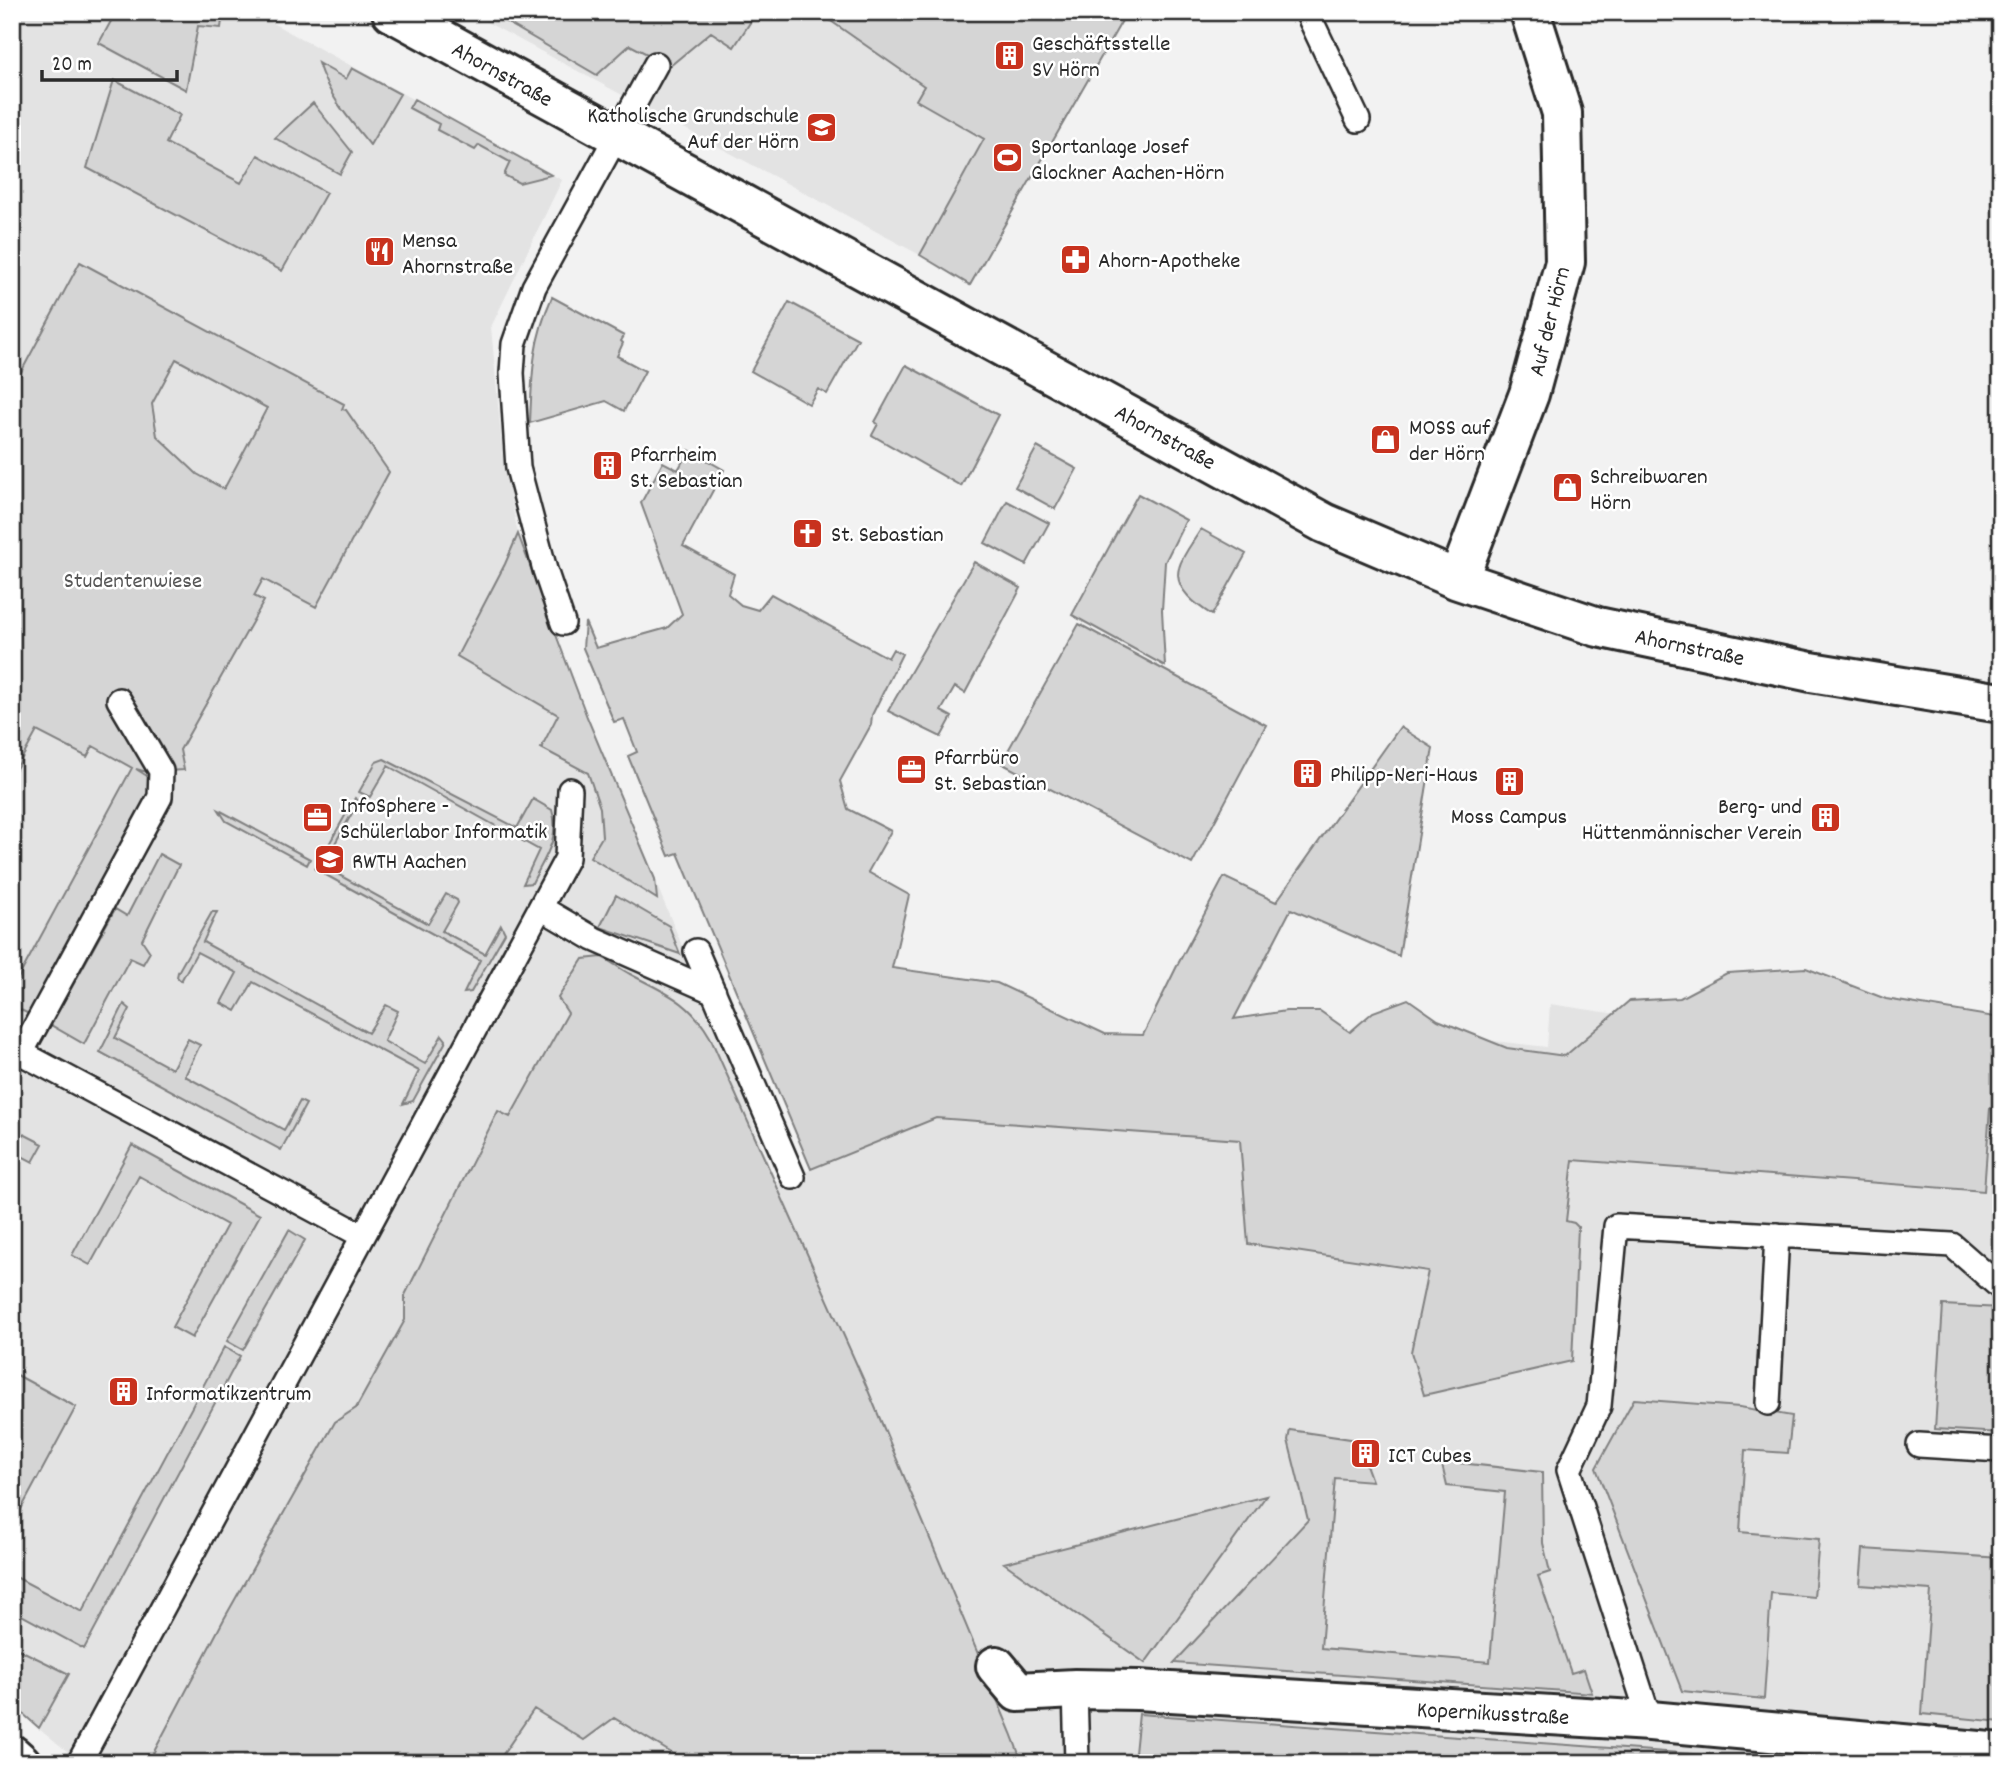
<svg xmlns="http://www.w3.org/2000/svg" width="2013" height="1775" font-family="Dekko,sans-serif">
  <style>
    .built { fill: #e3e3e3 }
    .green { fill: #d5d5d5; stroke: #808080; stroke-width: 2; fill-rule: evenodd }
    .lines { fill: none; stroke-linecap: round; stroke-linejoin: round }
    .lane-casing { stroke: #2b2b2b; stroke-width: 28 }
    .street-casing { stroke: #2b2b2b; stroke-width: 44 }
    .secondary-casing { stroke: #2b2b2b; stroke-width: 44 }
    .lane { stroke: #fff; stroke-width: 23 }
    .street { stroke: #fff; stroke-width: 38 }
    .secondary { stroke: #fff; stroke-width: 38 }
    .labels { text-anchor: middle; stroke-width: 5; stroke-linejoin: round; paint-order: stroke }
    .poi-label { font-size: 23px; fill: #2b2b2b; stroke: #fff; text-anchor: start }
    .street-label { font-size: 23px; fill: #2b2b2b; stroke: #fff }
    .park-label { font-size: 23px; fill: #565656; stroke: #fff }
  </style>
  <rect width="100%" height="100%" fill="#f2f2f2"/>
  <filter id="ink" filterUnits="userSpaceOnUse"><feTurbulence type="fractalNoise" baseFrequency=".0143" numOctaves="2"/><feDisplacementMap in="SourceGraphic" scale="14" xChannelSelector="R" yChannelSelector="G"/><feConvolveMatrix kernelMatrix="1 2 1 2 8 2 1 2 1" color-interpolation-filters="sRGB"/></filter>
  <g filter="url(#ink)">
    <path class="built" d="M12 12H252L562 180 491 327 503 457 518 534 587 717 727 1054 776 1184 936 1118 1424 1153 1433 1034 1547 1047 1550 1004 2001 1071V1763H1819L1139 1714 1134 1763H81L39 1728 12 1704Z
      M468 12H971L984 139 920 255Z"/>
    <path class="green" d="M116 12H223L221 28 198 26 186 90 99 43Z
      M489 12H757L734 47 711 32 670 66 630 45 597 75Z
      M818 12H1127L970 285 920 255 984 139 916 100 924 86Z
      M318 63 346 79 352 68 400 94 370 145C349 119 328 95 318 63Z
      M114 80 180 115 166 143 241 183 258 155 326 193 282 271 87 168Z
      M414 99 551 175 519 183 504 175 510 162 479 145 475 150 437 130 439 124 409 108Z
      M313 103 352 152 340 174 275 138Z
      M80 262 344 404 342 409 346 410 389 472 316 607 263 579 254 596 264 601 180 750 184 770 147 772 136 769 155 781 29 1014 12 1006V983L15 984 132 768 93 746 87 757 37 731 12 776V389ZM176 359 267 408 224 489 197 474 157 436 152 404Z
      M552 297 624 336 621 341 623 343 617 356 645 371 624 411 606 401 530 423C532 375 532 342 552 297Z
      M789 302 858 339 827 394 818 389 809 404 751 371Z
      M906 365 998 415 961 486 872 435 878 424 875 422Z
      M1037 447 1077 469 1055 509 1015 487Z
      M689 450 724 470 683 546 734 574 728 594 741 605 758 610 771 594 888 658 893 649 902 654 872 715 871 725 840 781 848 809 891 831 868 872 909 895 892 968 997 983 1105 1034 1143 1035 1178 964 1224 877 1276 902 1400 727 1433 748 1399 956 1291 909 1234 1019 1286 1011H1320L1350 1032 1373 1012 1408 999 1438 1020 1507 1048 1565 1056 1629 1001 1680 998 1727 973 1806 968 1886 999 2001 1018V1109L1990 1108 1984 1191 1573 1160 1566 1221 1574 1223 1578 1227 1572 1361 1424 1395 1411 1352 1428 1271 1248 1244 1240 1140 936 1118 811 1169 678 853 669 856 628 756 637 752 624 719 614 722 583 648 585 622 596 648 667 628 682 614 641 503 663 462 678 470Z
      M1138 494 1186 520 1165 562 1162 610 1165 666 1072 615Z
      M1007 501 1049 523 1026 565 985 543Z
      M1201 529 1246 554 1212 615C1198 606 1173 589 1179 568 1182 555 1194 541 1201 529Z
      M518 534 587 717 655 879 657 899 590 857 602 837 600 808 588 773 541 748 558 715 457 656 505 564Z
      M974 562 1021 588 965 693 955 687 941 711 952 717 941 737 888 711Z
      M1079 624 1266 725 1192 864 1001 763Z
      M384 759 517 828 533 799 552 810C561 837 544 859 532 883L523 884 539 850 388 766 370 797 359 792 376 762Z
      M355 798 359 801 329 854 336 858 330 870 428 924 446 894 457 900 458 903 442 931 485 954 501 925 505 933 471 992 464 993 480 960 315 869Z
      M219 810 310 859 307 865 226 821Z
      M159 854 179 865 142 940 150 952 143 964 130 958 84 1044 51 1025 115 909 127 916Z
      M616 895 669 926 680 954 600 927Z
      M212 912H217L203 942 368 1033 386 1005 398 1011 384 1041 425 1064 442 1035 446 1040 445 1043 413 1101 403 1104 419 1071 253 982 236 1011 221 1003 237 973 197 952 181 981 177 977 178 972Z
      M602 957C612 962 620 969 630 974 665 993 689 1000 710 1037L865 1383 1011 1733 1019 1754 1017 1763H987L983 1754 965 1763H688L614 1718 584 1740 534 1709 497 1763H148L224 1619 335 1422 356 1408 405 1320V1295L498 1111 510 1117 568 1013 558 998 583 959Z
      M124 1004 130 1009 115 1038 172 1069 188 1039 200 1045 185 1076 284 1130 300 1101 306 1104 281 1150 100 1052Z
      M12 1128 43 1144 33 1162 12 1151Z
      M132 1145 260 1215 192 1338 172 1327 227 1225 139 1176 90 1265 72 1255Z
      M289 1230 305 1240 243 1350 227 1341Z
      M1943 1305 2001 1308V1433L1935 1429Z
      M224 1347 240 1356 84 1649 12 1610V1575L82 1612Z
      M17 1375 76 1407 12 1526V1381Z
      M1634 1399 1740 1407 1792 1416 1788 1453 1745 1450 1740 1532 1819 1539 1814 1597 1771 1593 1764 1699 1682 1691 1596 1468Z
      M1290 1430 1357 1440 1372 1481 1335 1478 1321 1648 1490 1662 1505 1492 1447 1486 1441 1461 1542 1472 1543 1543 1550 1572 1538 1576 1571 1673 1584 1669 1592 1693 1174 1663 1308 1520 1288 1440Z
      M1266 1496 1145 1663 1004 1563Z
      M1863 1549 2001 1558V1722L1922 1714 1931 1590 1860 1585Z
      M12 1646 69 1674 39 1728 12 1704Z
      M1139 1714 1819 1763H1134Z"/>
    <g class="lines">
      <defs>
        <path id="lane" d="M1307 12 1358 120
          M563 623 545 570 518 468 512 373 514 344 534 287 656 64
          M541 908 594 939 714 992
          M696 951 793 1177
          M12 1048 363 1236
          M21 1053 160 797 161 771 119 700
          M1768 1403 1777 1235
          M1919 1445 2001 1450
          M1075 1689 1077 1763
          M1650 1721 1569 1470 1599 1406 1616 1226 1952 1245 2001 1288
          M79 1763 567 858 570 790"/>
        <path id="street" d="M392 12 1324 523 1458 580 1598 627 1811 672 2001 703
          M1458 580 1529 394 1565 262 1562 113 1530 12
          M996 1666 1018 1692 1075 1689 1138 1690 1650 1721 2001 1753"/>
        <path id="secondary" d="M12 1755 21 1763"/>
      </defs>
      <use href="#lane" class="lane-casing"/>
      <use href="#street" class="street-casing"/>
      <use href="#secondary" class="secondary-casing"/>
      <use href="#lane" class="lane"/>
      <use href="#street" class="street"/>
      <use href="#secondary" class="secondary"/>
    </g>
  </g>
  <defs>
    <symbol id="building-square" viewBox="-11 -11 22 22"><rect x="-9" y="-9" width="18" height="18" rx="4" fill="#c8321e" stroke="#fff"/><path d="M-4-6H4V6H1V3H-1V6H-4ZM-2.5-4.3h1.7v1.8h-1.7ZM.8-4.3h1.7v1.8H.8ZM-2.5-1h1.7V.8h-1.7ZM.8-1h1.7V.8H.8Z" fill="#fff"/></symbol>
    <symbol id="school-square" viewBox="-11 -11 22 22"><rect x="-9" y="-9" width="18" height="18" rx="4" fill="#c8321e" stroke="#fff"/><path d="M0-5L7-2L0 1L-7-2ZM-4 1L0 2.5L4 1V4Q0 6-4 4Z" fill="#fff"/></symbol>
    <symbol id="stadium-square" viewBox="-11 -11 22 22"><rect x="-9" y="-9" width="18" height="18" rx="4" fill="#c8321e" stroke="#fff"/><path d="M0-5a6.5 5 0 1 0 0 10a6.5 5 0 1 0 0-10ZM-3.5-1.8h7v3.6h-7Z" fill="#fff"/></symbol>
    <symbol id="restaurant-square" viewBox="-11 -11 22 22"><rect x="-9" y="-9" width="18" height="18" rx="4" fill="#c8321e" stroke="#fff"/><path d="M-5-6h1v4h1v-4h1v4h1v-4h1v5L-1.5 .5V6h-2V.5L-5-1ZM5-6V6H3V1.5H1.5Q1.5-4 5-6Z" fill="#fff"/></symbol>
    <symbol id="pharmacy-square" viewBox="-11 -11 22 22"><rect x="-9" y="-9" width="18" height="18" rx="4" fill="#c8321e" stroke="#fff"/><path d="M-2-6h4v4h4v4h-4v4h-4v-4h-4v-4h4Z" fill="#fff"/></symbol>
    <symbol id="shop-square" viewBox="-11 -11 22 22"><rect x="-9" y="-9" width="18" height="18" rx="4" fill="#c8321e" stroke="#fff"/><path d="M-5-2.5h2.3a2.7 3.5 0 0 1 5.4 0H5L5.5 6h-11ZM-1.5-2.5h3a1.5 2.3 0 0 0-3 0Z" fill="#fff"/></symbol>
    <symbol id="church-square" viewBox="-11 -11 22 22"><rect x="-9" y="-9" width="18" height="18" rx="4" fill="#c8321e" stroke="#fff"/><path d="M-1.2-6h2.4v3.5h3.3v2.4h-3.3V6h-2.4V-.1h-3.3v-2.4h3.3Z" fill="#fff"/></symbol>
    <symbol id="office-square" viewBox="-11 -11 22 22"><rect x="-9" y="-9" width="18" height="18" rx="4" fill="#c8321e" stroke="#fff"/><path d="M-6-3h4V-5.5h4V-3h4V5H-6ZM-1-4.5V-3h2v-1.5ZM-6 0V1H6V0Z" fill="#fff"/></symbol>
    <symbol id="university-square" viewBox="-11 -11 22 22"><rect x="-9" y="-9" width="18" height="18" rx="4" fill="#c8321e" stroke="#fff"/><path d="M0-5L7-2L0 1L-7-2ZM-4 1L0 2.5L4 1V4Q0 6-4 4Z" fill="#fff"/></symbol>
  </defs>
  <g fill-rule="evenodd">
    <use href="#building-square" x="992" y="38" width="35" height="35"/>
    <use href="#school-square" x="804" y="110" width="35" height="35"/>
    <use href="#stadium-square" x="990" y="140" width="35" height="35"/>
    <use href="#restaurant-square" x="362" y="234" width="35" height="35"/>
    <use href="#pharmacy-square" x="1058" y="242" width="35" height="35"/>
    <use href="#shop-square" x="1368" y="422" width="35" height="35"/>
    <use href="#building-square" x="590" y="448" width="35" height="35"/>
    <use href="#shop-square" x="1550" y="470" width="35" height="35"/>
    <use href="#church-square" x="790" y="516" width="35" height="35"/>
    <use href="#office-square" x="894" y="752" width="35" height="35"/>
    <use href="#building-square" x="1290" y="756" width="35" height="35"/>
    <use href="#building-square" x="1492" y="764" width="35" height="35"/>
    <use href="#office-square" x="300" y="800" width="35" height="35"/>
    <use href="#building-square" x="1808" y="800" width="35" height="35"/>
    <use href="#university-square" x="312" y="842" width="35" height="35"/>
    <use href="#building-square" x="106" y="1374" width="35" height="35"/>
    <use href="#building-square" x="1348" y="1436" width="35" height="35"/>
  </g>
  <g class="labels">
    <g class="poi-label">
      <text x="1032" y="50">Geschäftsstelle<tspan x="1032" dy="26">SV Hörn</tspan></text>
      <text x="799" y="122" text-anchor="end">Katholische Grundschule<tspan x="799" dy="26">Auf der Hörn</tspan></text>
      <text x="1031" y="153">Sportanlage Josef<tspan x="1031" dy="26">Glockner Aachen-Hörn</tspan></text>
      <text x="402" y="247">Mensa<tspan x="402" dy="26">Ahornstraße</tspan></text>
      <text x="1098" y="267">Ahorn-Apotheke</text>
      <text x="1409" y="434">MOSS auf<tspan x="1409" dy="26">der Hörn</tspan></text>
      <text x="630" y="461">Pfarrheim<tspan x="630" dy="26">St. Sebastian</tspan></text>
      <text x="1590" y="483">Schreibwaren<tspan x="1590" dy="26">Hörn</tspan></text>
      <text x="831" y="541">St. Sebastian</text>
      <text x="934" y="764">Pfarrbüro<tspan x="934" dy="26">St. Sebastian</tspan></text>
      <text x="1330" y="781">Philipp-Neri-Haus</text>
      <text x="340" y="812">InfoSphere -<tspan x="340" dy="26">Schülerlabor Informatik</tspan></text>
      <text x="1802" y="813" text-anchor="end">Berg- und<tspan x="1802" dy="26">Hüttenmännischer Verein</tspan></text>
      <text x="1509" y="823" text-anchor="middle">Moss Campus</text>
      <text x="352" y="868">RWTH Aachen</text>
      <text x="146" y="1400">Informatikzentrum</text>
      <text x="1388" y="1462">ICT Cubes</text>
    </g>
    <g class="street-label">
      <text transform="translate(503 73) rotate(29)" y="8">Ahornstraße</text>
      <text transform="translate(1548 321) rotate(-76)" y="8">Auf der Hörn</text>
      <text transform="translate(1166 436) rotate(29)" y="8">Ahornstraße</text>
      <text transform="translate(1690 646) rotate(12)" y="8">Ahornstraße</text>
      <text transform="translate(1493 1712) rotate(3)" y="8">Kopernikusstraße</text>
    </g>
    <g class="park-label">
      <text x="133" y="587">Studentenwiese</text>
    </g>
  </g>
  <rect width="2013" height="1775" fill="none" stroke="#fff" stroke-width="42"/>
  <rect x="21" y="21" width="1971" height="1733" fill="none" stroke="#2b2b2b" stroke-width="2.5" filter="url(#ink)"/>
  <path d="M42 70v10h135v-10" fill="none" stroke="#2b2b2b" stroke-width="3.5"/>
  <text x="52" y="70" font-size="21" fill="#2b2b2b" stroke="#ffffff" stroke-width="5" paint-order="stroke">20 m</text>
</svg>
